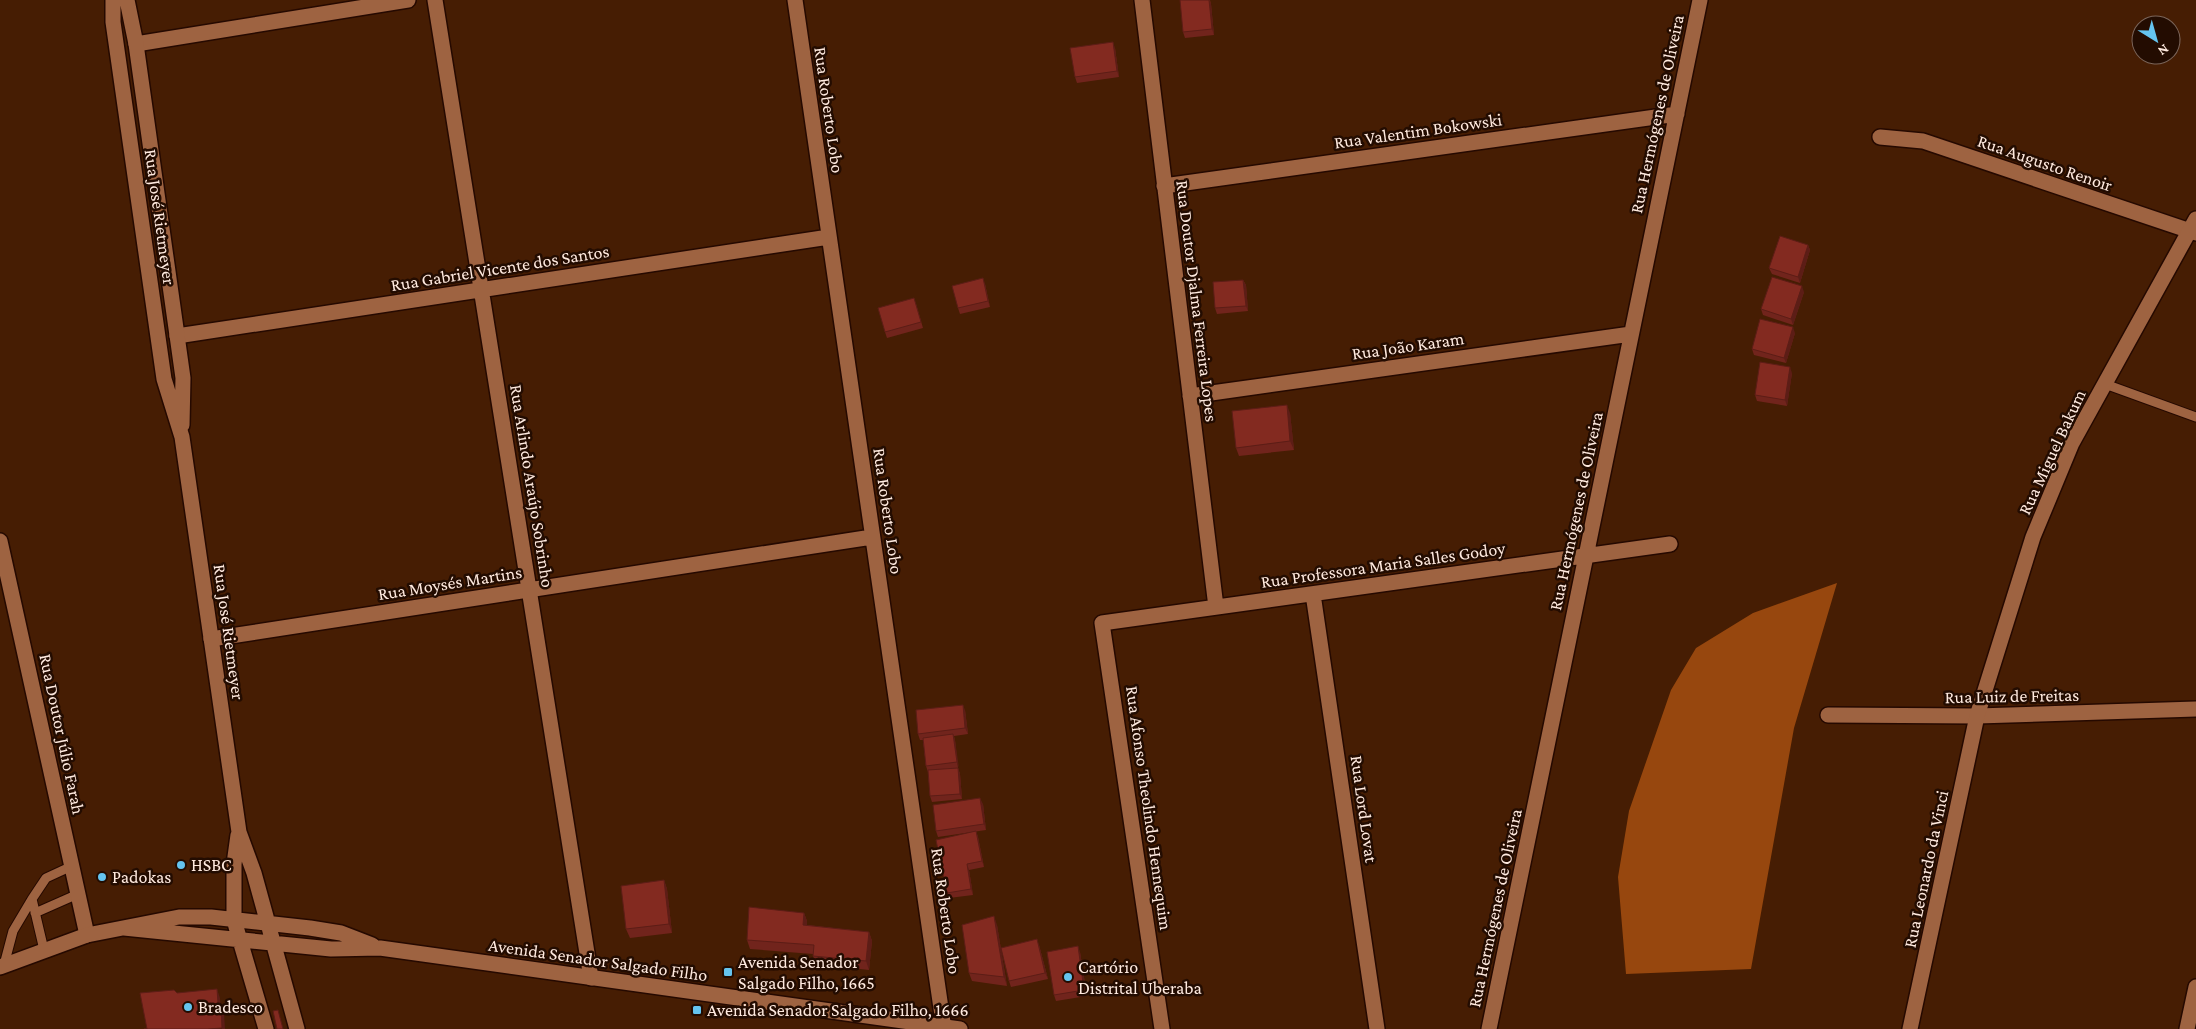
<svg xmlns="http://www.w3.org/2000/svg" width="2196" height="1029" font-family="'Crimson Pro',serif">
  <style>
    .forest { fill: #97470e }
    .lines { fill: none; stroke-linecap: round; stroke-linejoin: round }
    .service-casing { stroke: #250900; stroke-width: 11 }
    .minor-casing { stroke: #250900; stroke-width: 18 }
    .tertiary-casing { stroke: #250900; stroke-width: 18 }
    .secondary-casing { stroke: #250900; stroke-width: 18 }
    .service { stroke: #9e6341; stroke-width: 9 }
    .minor { stroke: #9e6341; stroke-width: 15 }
    .tertiary { stroke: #9e6341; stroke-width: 15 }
    .secondary { stroke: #9e6341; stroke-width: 15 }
    .wall { fill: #71241c }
    .shaded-wall { fill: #5c1d16 }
    .building { fill: #832a20; stroke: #5c1d16 }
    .poi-dot { fill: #65c4ef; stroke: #230c01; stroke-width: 2 }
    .labels { text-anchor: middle; stroke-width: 5; stroke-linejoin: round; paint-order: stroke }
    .street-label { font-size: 18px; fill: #ffeadf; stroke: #230c01 }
    .poi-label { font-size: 18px; fill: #ffeadf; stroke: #230c01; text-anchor: start }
  </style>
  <rect width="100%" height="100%" fill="#461d03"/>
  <path class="forest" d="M1837 583 1794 728 1751 969 1626 974 1618 877 1629 811 1671 690 1696 648 1753 613Z"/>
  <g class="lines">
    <defs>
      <path id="service" d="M2105 384 2196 417
        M35 913 78 894
        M44 950 32 899 46 878 72 866
        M4 965 13 931 32 899"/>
      <path id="minor" d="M435 0 591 978
        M795 0 944 1029
        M1142 0 1216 607
        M136 44 408 0
        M1880 137 1923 141 2196 233
        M1164 186 1677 114
        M177 336 829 237
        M1190 396 1631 334
        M0 541 87 935
        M1313 594 1377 1029
        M211 639 872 537
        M1828 715 1977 716 2196 709
        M1162 1029 1102 623 1670 544
        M1489 1029 1700 0
        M2187 1029 2196 987"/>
      <path id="tertiary" d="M1910 1029 1977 716 2033 537 2072 443 2196 219"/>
      <path id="secondary" d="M113 0V22L164 379 182 437 239 832 254 873 297 1029
        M127 0 136 44 183 378 182 425
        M238 835 234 864V920L266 1029
        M124 928 331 949 380 948 960 1029
        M0 967 87 935 179 917H211L310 928 341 933 372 945"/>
    </defs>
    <use href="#service" class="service-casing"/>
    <use href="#minor" class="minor-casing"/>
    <use href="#tertiary" class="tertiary-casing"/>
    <use href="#secondary" class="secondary-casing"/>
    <use href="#service" class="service"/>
    <use href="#minor" class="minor"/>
    <use href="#tertiary" class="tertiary"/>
    <use href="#secondary" class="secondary"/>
  </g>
  <path class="wall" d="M1184 0H1210L1211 4 1214 35 1185 38 1183 32Z
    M1115 48 1119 77 1077 83 1075 77Z
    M1808 245 1810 250 1800 283 1772 274 1769 268Z
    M1243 280 1246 285 1248 311 1217 314 1215 308Z
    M985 284 990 307 960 314 958 308Z
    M1804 292 1793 325 1763 315 1761 309Z
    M916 304 923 328 887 338 885 332Z
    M1795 333 1786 363 1754 355 1752 349Z
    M1792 373 1787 406 1757 401 1755 395Z
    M1290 413 1294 450 1239 456 1236 448Z
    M965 710 968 734 954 736 955 740 958 768 960 774 962 799 932 802 930 796 928 772 926 766 923 740H920L918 734Z
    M983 804 986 830 938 837 936 831Z
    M976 831 978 837 984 867 969 870 973 895 949 898 947 893Z
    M664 880 667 889 672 933 630 938 626 929Z
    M804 913 807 921V925L869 932 872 941 869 970 816 964 813 956V954L750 949 747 940Z
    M997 925 1007 986 972 981 969 973Z
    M1039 945 1048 979 1011 987 1009 981Z
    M1080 952 1087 996 1056 1001 1054 995Z"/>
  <path class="shaded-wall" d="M1209 0 1211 4 1214 35 1212 29Z
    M1113 42 1115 48 1119 77 1117 71Z
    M1808 245 1810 250 1800 283 1798 277Z
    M983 278 985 284 990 307 988 301Z
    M1243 280 1246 285 1248 311 1246 306Z
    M1802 286 1804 292 1793 325 1791 319Z
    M1793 327 1795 333 1786 363 1784 358Z
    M1790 367 1792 373 1787 406 1785 400Z
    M1287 405 1290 413 1294 450 1290 441Z
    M963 705 965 710 968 734 965 728Z
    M953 734 955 740 959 768 957 762Z
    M958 768 960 774 962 799 960 794Z
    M980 798 983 804 986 830 984 824Z
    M976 831 978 837 984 867 982 861Z
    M967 864 969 870 973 895 971 889Z
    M664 880 667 889 672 933 669 924Z
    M804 913 807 921V934L803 925Z
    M994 916 997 925 1007 986 1004 977Z
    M869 932 872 941 869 970 866 961Z
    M1037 939 1039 945 1048 979 1045 973Z
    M1078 946 1080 952 1087 996 1084 990Z
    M217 989 220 998 221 1012 218 1003Z
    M221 1004 224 1013 225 1029H222V1028Z"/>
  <path class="building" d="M1180 0H1209L1212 29 1183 32Z
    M1113 42 1117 71 1075 77 1070 48Z
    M1780 236 1808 245 1798 277 1769 268Z
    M1772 277 1802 286 1791 319 1761 309Z
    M983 278 988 301 958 308 952 286Z
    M1243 280 1246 306 1215 308 1213 282Z
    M914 298 921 322 885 332 878 308Z
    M1760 319 1793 327 1784 358 1752 349Z
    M1760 362 1790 367 1785 400 1755 395Z
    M1287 405 1290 441 1236 448 1232 411Z
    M963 705 965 728 918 734 916 710Z
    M953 734 957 762 926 766 923 738Z
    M958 768 960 794 930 796 928 770Z
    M980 798 984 824 936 831 933 805Z
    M976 831 982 861 967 864 971 889 947 893 936 840Z
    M664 880 669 924 626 929 621 886Z
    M749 907 804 913 803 925 869 932 866 961 813 956 814 945 747 940Z
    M994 916 1004 977 969 973 962 925Z
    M1037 939 1045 973 1009 981 1001 948Z
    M1078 946 1084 990 1054 995 1047 952Z
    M217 989 218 1003 221 1004 222 1028 208 1029H144H147L140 993 174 990 177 993Z
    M278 1010 283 1029H277L273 1011Z"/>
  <g class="poi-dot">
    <circle cx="181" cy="865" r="5"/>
    <circle cx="102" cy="877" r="5"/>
    <rect x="723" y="967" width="10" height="10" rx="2.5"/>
    <circle cx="1068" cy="977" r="5"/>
    <circle cx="188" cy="1007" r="5"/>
    <rect x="692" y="1005" width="10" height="10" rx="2.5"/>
  </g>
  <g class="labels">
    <g class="street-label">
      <text transform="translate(829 110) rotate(82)" y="6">Rua Roberto Lobo</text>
      <text transform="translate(1657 114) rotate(-78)" y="6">Rua Hermógenes de Oliveira</text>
      <text transform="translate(1418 131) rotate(-8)" y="6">Rua Valentim Bokowski</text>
      <text transform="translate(2045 163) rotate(19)" y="6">Rua Augusto Renoir</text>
      <text transform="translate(160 217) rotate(82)" y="6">Rua José Rietmeyer</text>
      <text transform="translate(500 268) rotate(-9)" y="6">Rua Gabriel Vicente dos Santos</text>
      <text transform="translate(1197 301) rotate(83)" y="6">Rua Doutor Djalma Ferreira Lopes</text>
      <text transform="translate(1408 346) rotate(-8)" y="6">Rua João Karam</text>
      <text transform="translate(2052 452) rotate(-65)" y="6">Rua Miguel Bakum</text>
      <text transform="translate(532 486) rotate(81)" y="6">Rua Arlindo Araújo Sobrinho</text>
      <text transform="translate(888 511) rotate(82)" y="6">Rua Roberto Lobo</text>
      <text transform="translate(1576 511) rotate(-78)" y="6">Rua Hermógenes de Oliveira</text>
      <text transform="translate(1383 565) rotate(-8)" y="6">Rua Professora Maria Salles Godoy</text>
      <text transform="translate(450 583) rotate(-9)" y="6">Rua Moysés Martins</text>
      <text transform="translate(229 632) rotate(82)" y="6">Rua José Rietmeyer</text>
      <text transform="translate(2012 696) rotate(-1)" y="6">Rua Luiz de Freitas</text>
      <text transform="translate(62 734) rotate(78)" y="6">Rua Doutor Júlio Farah</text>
      <text transform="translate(1149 808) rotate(82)" y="6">Rua Afonso Theolindo Hennequim</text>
      <text transform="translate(1364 809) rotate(82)" y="6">Rua Lord Lovat</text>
      <text transform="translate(1926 869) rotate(-78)" y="6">Rua Leonardo da Vinci</text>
      <text transform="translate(1495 908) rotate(-78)" y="6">Rua Hermógenes de Oliveira</text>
      <text transform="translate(946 911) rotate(82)" y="6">Rua Roberto Lobo</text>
      <text transform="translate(598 960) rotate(8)" y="6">Avenida Senador Salgado Filho</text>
    </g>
    <g class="poi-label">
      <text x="191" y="871">HSBC</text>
      <text x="112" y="883">Padokas</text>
      <text x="738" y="968">Avenida Senador<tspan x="738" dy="21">Salgado Filho, 1665</tspan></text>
      <text x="1078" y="973">Cartório<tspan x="1078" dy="21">Distrital Uberaba</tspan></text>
      <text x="198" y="1013">Bradesco</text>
      <text x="707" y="1016">Avenida Senador Salgado Filho, 1666</text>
    </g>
  </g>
  <g transform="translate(2156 40) rotate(143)"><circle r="24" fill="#230c01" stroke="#7b655a"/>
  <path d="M0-4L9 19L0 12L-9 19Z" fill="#65c4ef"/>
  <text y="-8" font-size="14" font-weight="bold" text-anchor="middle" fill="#ffeadf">N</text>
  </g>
</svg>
